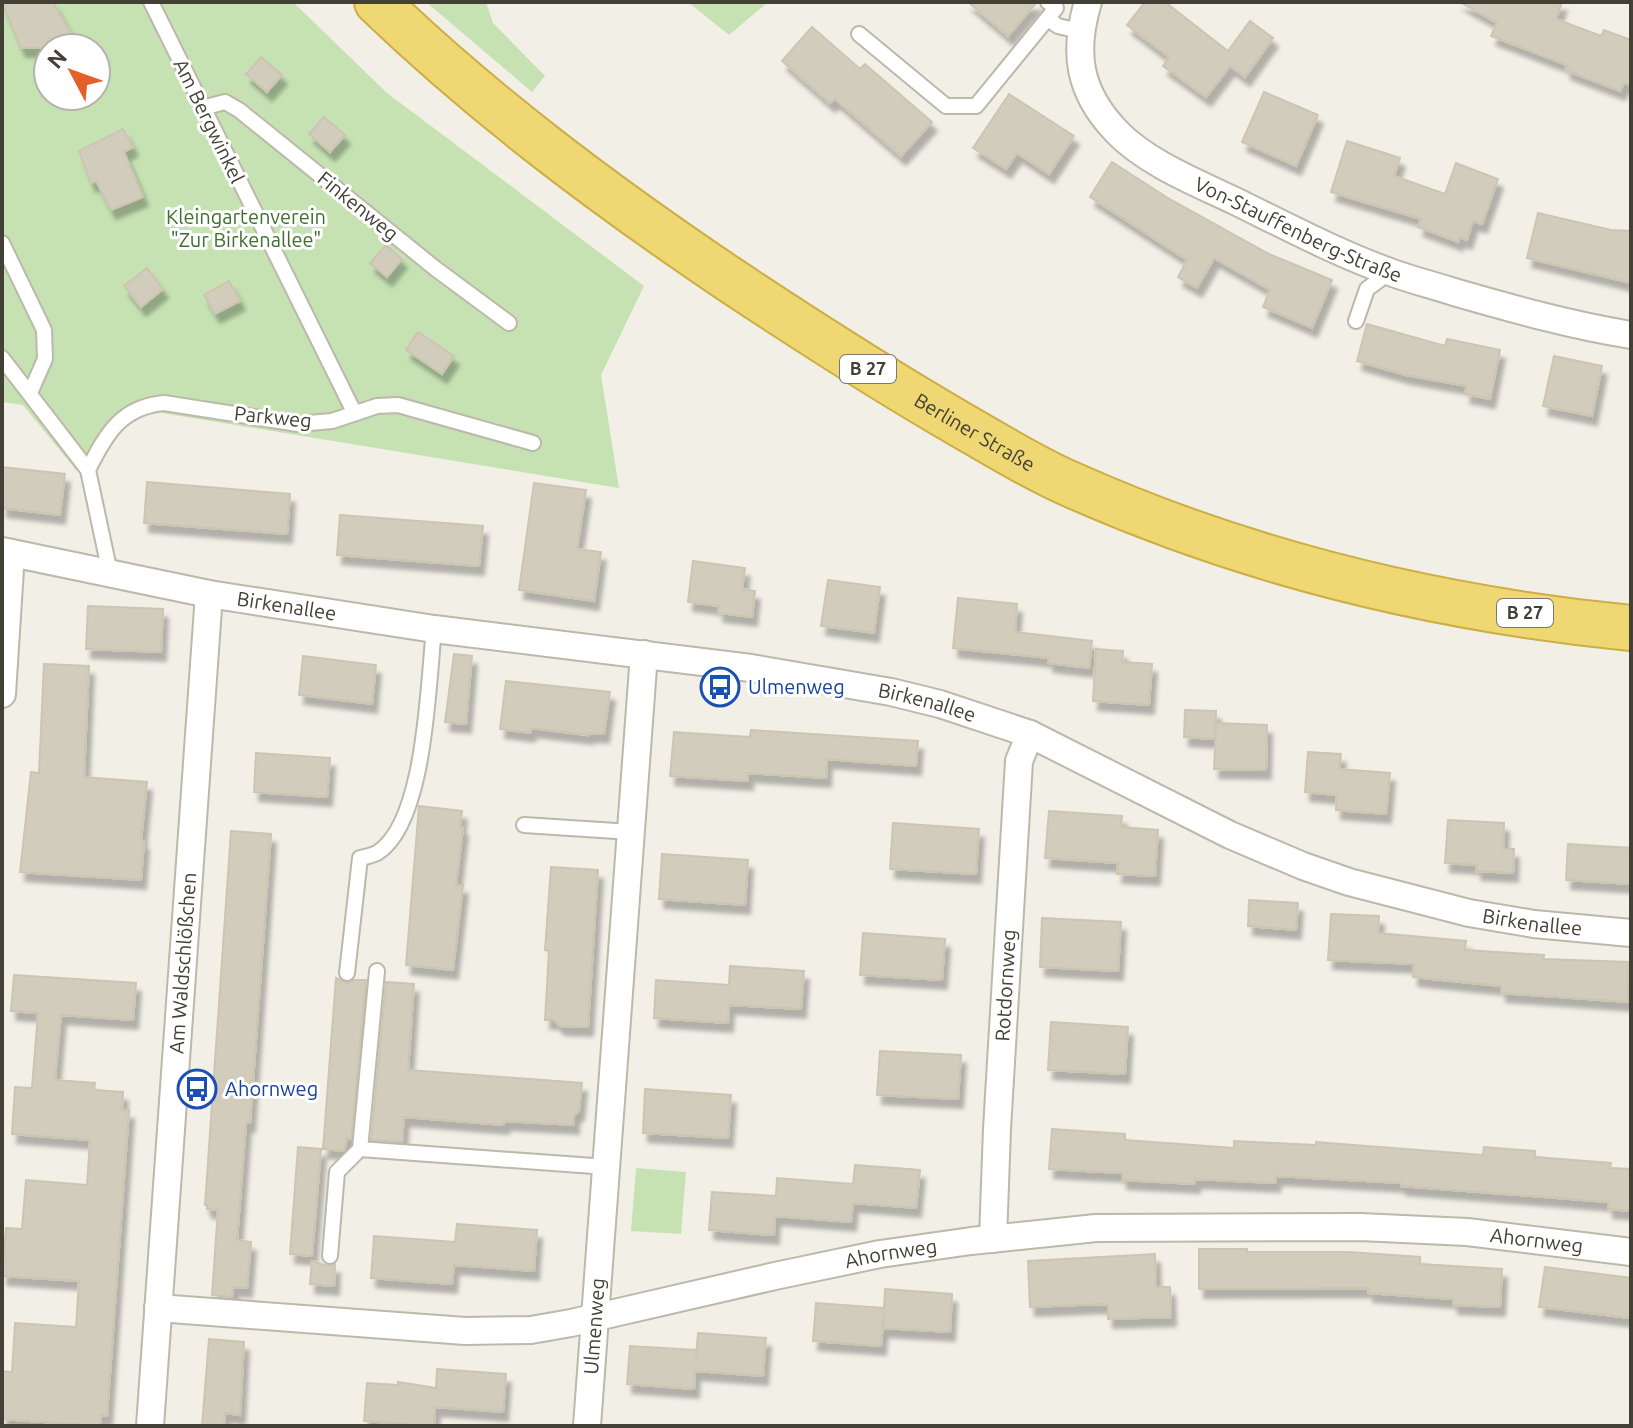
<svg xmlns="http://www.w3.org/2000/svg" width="1633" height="1428" font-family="Ubuntu,sans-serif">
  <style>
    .green { fill: #c6e2b3; fill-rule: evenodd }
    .building { fill: #d2ccbd; stroke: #ccc5b1; stroke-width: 2; filter: url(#shadow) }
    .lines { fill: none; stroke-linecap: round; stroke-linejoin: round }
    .lane-casing { stroke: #bcb8aa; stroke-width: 18 }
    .street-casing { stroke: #bcb8aa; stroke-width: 30 }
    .highway-casing { stroke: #cdae44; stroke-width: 48 }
    .lane { stroke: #fff; stroke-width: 14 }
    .street { stroke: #fff; stroke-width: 26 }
    .highway { stroke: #efd773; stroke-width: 44 }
    .labels { text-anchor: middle; stroke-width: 6; stroke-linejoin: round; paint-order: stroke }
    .shield { fill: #fff; stroke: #7b7972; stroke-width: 2 }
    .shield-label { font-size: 18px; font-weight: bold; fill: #434036 }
    .street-label { font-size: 20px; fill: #434036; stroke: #fff }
    .park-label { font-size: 20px; fill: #3f6f30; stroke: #fff }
    .transit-label { font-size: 20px; fill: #164399; stroke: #fff; text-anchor: start }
  </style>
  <defs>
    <filter id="shadow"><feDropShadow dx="5" dy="9" stdDeviation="2" flood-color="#0004"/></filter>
  </defs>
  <rect width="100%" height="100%" fill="#f1efe6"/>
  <path class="green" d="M2 2H293L387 93 644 286 601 375 619 488 144 410 76 470 23 405 2 402ZM48 48H96V96H48Z
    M426 2H486L493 23 545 76 532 92Z
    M688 2H768L729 35Z
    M636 1168 686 1172 681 1234 631 1231Z"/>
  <path class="building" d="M2 2H53L79 48H21Z
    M968 2H1037L1008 36Z
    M1145 2H1165L1228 51 1250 21 1273 38 1245 77 1230 66 1206 97 1163 66 1169 57 1127 25Z
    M1460 2H1562L1556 19 1601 36 1604 30 1631 40V85L1624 83 1620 91 1565 70 1567 65 1491 36 1497 23Z
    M812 27 860 69 865 64 932 122 901 156 835 99 830 103 782 61Z
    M261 57 282 75 267 92 246 74Z
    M1264 92 1318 115 1296 166 1242 142Z
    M1009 94 1074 136 1049 174 1017 153 1006 169 973 148Z
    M324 117 345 135 330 152 309 134Z
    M123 129 133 147 124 152 143 197 111 210 96 181 91 183 79 151Z
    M1347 141 1400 158 1394 176 1445 194 1456 163 1498 179 1482 224 1473 221 1467 240 1459 237 1458 242 1418 227 1421 219 1331 192Z
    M1112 162 1168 198 1269 254 1332 280 1312 328 1263 307 1270 290 1214 258 1197 288 1178 277 1187 260 1090 197Z
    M1538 213 1611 230 1631 231V283L1527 258Z
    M386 245 402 259 387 277 370 263Z
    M147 268 163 289 141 307 124 286Z
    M229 281 240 301 215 314 204 295Z
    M1367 324 1445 346 1447 339 1500 350 1490 399 1465 394 1467 386 1406 375 1357 361Z
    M418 332 454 356 442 374 406 350Z
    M1554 356 1602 366 1592 416 1543 406Z
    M2 467 65 474 60 515 2 508Z
    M147 482 290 494 287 534 144 523Z
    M534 483 586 490 577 549 601 552 594 601 519 590Z
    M340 515 483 526 479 566 337 555Z
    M693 561 745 568 742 589 755 591 752 617 718 613 719 606 688 602Z
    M828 580 880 587 874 633 821 626Z
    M958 598 1017 604 1015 632 1092 641 1089 668 1048 663 1049 658 953 648Z
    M88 606 163 609 161 652 86 649Z
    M1096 649 1123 651 1122 662 1152 664 1149 705 1093 701Z
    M454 654 472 656 466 724 445 722Z
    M303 656 376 665 372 704 299 695Z
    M44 664 89 666 84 777 147 782 141 841H144L141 880 20 872 31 772 39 773Z
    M506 681 610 692 604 734 588 733V735L531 728 530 733 500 729Z
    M1185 710 1216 711 1215 739 1184 737Z
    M1216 723 1267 725 1266 770 1214 769Z
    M751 730 918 741 916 766 827 759 826 778 748 773V781L670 776 674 732 750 737Z
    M1308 752 1341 754 1339 769 1390 773 1386 814 1336 810 1337 795 1305 792Z
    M256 753 330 758 327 797 254 792Z
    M419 806 462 811 460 827H463L456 885H463L453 970 406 965Z
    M1049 811 1122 816 1121 827 1158 830 1155 876 1117 874 1118 863 1045 858Z
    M1448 820 1504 823 1503 849H1514L1513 873 1476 871 1477 865 1445 863Z
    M893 823 979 829 976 874 890 869Z
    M231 831 271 834 250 1123H246L237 1240 251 1242 247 1288 233 1287 232 1297 212 1295 218 1210 207 1209V1205H205Z
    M1568 844 1631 848V884L1566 880Z
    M662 854 748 860 745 905 659 899Z
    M551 867 598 870 588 1027 560 1026 554 1020H545L549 951 545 950Z
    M1249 900 1298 903 1296 930 1248 926Z
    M1331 914 1379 916 1378 933 1466 941 1465 950 1544 955 1543 959 1629 962 1628 1002 1501 993V986L1413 977 1414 964 1328 960Z
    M1042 918 1121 922 1118 971 1040 967Z
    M863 933 945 939 942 980 860 975Z
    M730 966 804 971 801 1009 729 1005 728 1023 654 1018 656 980 729 985Z
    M14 975 136 983 133 1020 61 1015 55 1080 95 1083 94 1090 123 1092 122 1110H129L107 1416 101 1415 100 1426 2 1419V1371L12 1372 15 1323 76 1327 79 1281 2 1276 6 1228 22 1229 26 1180 87 1185 90 1140 12 1134 15 1087 32 1088 38 1013 11 1011Z
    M336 978 347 983 354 980H366L351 1139 347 1138 344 1151 323 1149Z
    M386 982 414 984 408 1070 582 1083 579 1111 574 1115V1125L504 1121V1125L404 1117 402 1142 371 1140Z
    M1051 1022 1128 1027 1125 1074 1048 1070Z
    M880 1051 961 1055 958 1099 877 1095Z
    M645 1089 731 1095 728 1138 643 1133Z
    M1052 1129 1125 1134V1140L1234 1148V1141L1316 1145V1142L1483 1155 1484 1147 1535 1151V1157L1611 1163 1610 1168 1631 1169V1211L1608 1209V1202L1401 1186V1183L1276 1176 1275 1183 1195 1179V1184L1122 1180V1173L1049 1169Z
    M298 1147 321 1149 312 1256 290 1254Z
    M855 1165 920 1170 916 1208 853 1203 851 1222 775 1216 774 1235 709 1230 712 1192 776 1196 777 1178 853 1184Z
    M457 1224 537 1230 534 1271 454 1265 452 1284 371 1278 374 1236 455 1242Z
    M1199 1249H1247V1252H1349L1420 1257V1264L1502 1269 1500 1307 1453 1305V1299L1368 1293 1369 1288 1199 1289Z
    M1155 1254 1156 1287H1170L1171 1317 1108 1319V1305L1102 1304 1030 1307 1028 1261Z
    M312 1261 328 1266 335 1264 334 1286 310 1284Z
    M1545 1267 1631 1278V1318L1539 1307Z
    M885 1289 952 1294 950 1332 883 1328 884 1313 881 1346 813 1341 816 1303 884 1308Z
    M698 1333 766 1338 763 1376 695 1371 694 1389 627 1384 630 1346 696 1350V1358Z
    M209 1339 244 1342 240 1415 225 1413 224 1426H202Z
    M437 1369 506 1374 503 1412 435 1407 434 1426 364 1421 367 1383 398 1385V1382L436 1388Z"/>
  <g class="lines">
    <defs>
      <path id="lane" d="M151 2 354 412
        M1048 19 1058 26 1079 31
        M859 34 946 106H976L1056 8 1048 2
        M202 108 225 102 239 110 436 269 509 323
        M2 243 44 330 45 359 30 393
        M1356 321 1367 289 1390 272
        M2 358 88 470 110 573
        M88 470C106 434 121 407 164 403L298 424 332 421 377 406 398 405 533 443
        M524 825 631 832
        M377 971 360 1149 607 1167
        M347 973 360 858C365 857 373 855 377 853 426 823 428 682 434 629
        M330 1256 337 1172 360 1149"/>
      <g id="street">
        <path id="s1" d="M1088 2C1073 52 1078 91 1116 131 1145 162 1197 183 1235 201 1286 226 1337 253 1390 272 1411 280 1433 285 1454 292 1513 309 1570 325 1631 335"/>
        <path id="s2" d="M2 551 209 594 434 629 751 668 891 692 940 704 1030 734 1230 835 1303 866 1349 882 1469 913 1534 924 1631 933"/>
        <path d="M2 694 11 553"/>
        <path id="s3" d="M993 1239 997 1129 1019 761 1030 734"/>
        <path id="s4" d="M158 1308 465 1331 531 1330 571 1323 775 1276 880 1254 971 1241 1096 1228 1360 1227 1467 1232 1631 1252"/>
        <path id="s5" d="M150 1426 209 594"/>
        <path id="s6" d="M587 1426 644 654"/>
      </g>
      <g id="highway">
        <path id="s7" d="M377 2C484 105 603 194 726 277 804 329 882 379 963 426 998 446 1033 468 1070 484 1247 563 1438 609 1631 628"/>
      </g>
    </defs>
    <use href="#lane" class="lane-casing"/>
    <use href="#street" class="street-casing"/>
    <use href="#highway" class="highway-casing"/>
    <use href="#lane" class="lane"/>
    <use href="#street" class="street"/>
    <use href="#highway" class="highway"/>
  </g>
  <defs>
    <symbol id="bus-ring" viewBox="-11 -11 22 22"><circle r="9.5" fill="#fff" stroke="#1a4fb4" stroke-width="1.5"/><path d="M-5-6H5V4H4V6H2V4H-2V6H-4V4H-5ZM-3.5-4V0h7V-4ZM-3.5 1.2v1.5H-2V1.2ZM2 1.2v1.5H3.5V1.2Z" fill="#1a4fb4"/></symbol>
  </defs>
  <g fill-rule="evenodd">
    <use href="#bus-ring" x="698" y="665" width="44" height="44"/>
    <use href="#bus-ring" x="175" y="1067" width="44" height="44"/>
  </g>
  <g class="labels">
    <g class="shield">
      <rect x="840" y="355" width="56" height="28" rx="6"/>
      <rect x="1497" y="599" width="56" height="28" rx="6"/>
    </g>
    <g class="shield-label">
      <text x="868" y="375">B 27</text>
      <text x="1525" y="619">B 27</text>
    </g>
    <g class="street-label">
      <text transform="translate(209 121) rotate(64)" y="7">Am Bergwinkel</text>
      <text transform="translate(358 206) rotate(39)" y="7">Finkenweg</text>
      <text dy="7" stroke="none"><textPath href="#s1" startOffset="348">Von-Stauffenberg-Straße</textPath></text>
      <text transform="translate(273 417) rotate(6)" y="7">Parkweg</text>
      <text dy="7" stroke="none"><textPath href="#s7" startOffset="738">Berliner Straße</textPath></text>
      <text dy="7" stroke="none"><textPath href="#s2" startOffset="290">Birkenallee</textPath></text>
      <text dy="7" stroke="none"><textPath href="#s2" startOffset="938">Birkenallee</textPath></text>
      <text dy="7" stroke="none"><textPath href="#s2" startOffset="1586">Birkenallee</textPath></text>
      <text dy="7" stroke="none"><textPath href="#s5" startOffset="464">Am Waldschlößchen</textPath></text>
      <text dy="7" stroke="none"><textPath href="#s3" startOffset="254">Rotdornweg</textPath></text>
      <text dy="7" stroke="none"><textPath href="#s4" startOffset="1390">Ahornweg</textPath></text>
      <text dy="7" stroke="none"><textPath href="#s4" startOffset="742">Ahornweg</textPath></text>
      <text dy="7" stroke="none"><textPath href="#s6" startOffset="100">Ulmenweg</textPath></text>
    </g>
    <g class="park-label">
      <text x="246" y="224">Kleingartenverein<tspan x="246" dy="23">"Zur Birkenallee"</tspan></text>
    </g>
    <g class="transit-label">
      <text x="748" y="694">Ulmenweg</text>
      <text x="225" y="1096">Ahornweg</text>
    </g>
  </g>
  <rect width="1633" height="1428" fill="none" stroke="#434036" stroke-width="8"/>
  <g transform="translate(72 72) rotate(311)"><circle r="38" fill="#ffffff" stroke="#b4b3af" stroke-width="2"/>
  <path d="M0-6L14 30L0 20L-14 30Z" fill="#e4602a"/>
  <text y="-12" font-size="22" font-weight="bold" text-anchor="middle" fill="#434036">N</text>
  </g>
</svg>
